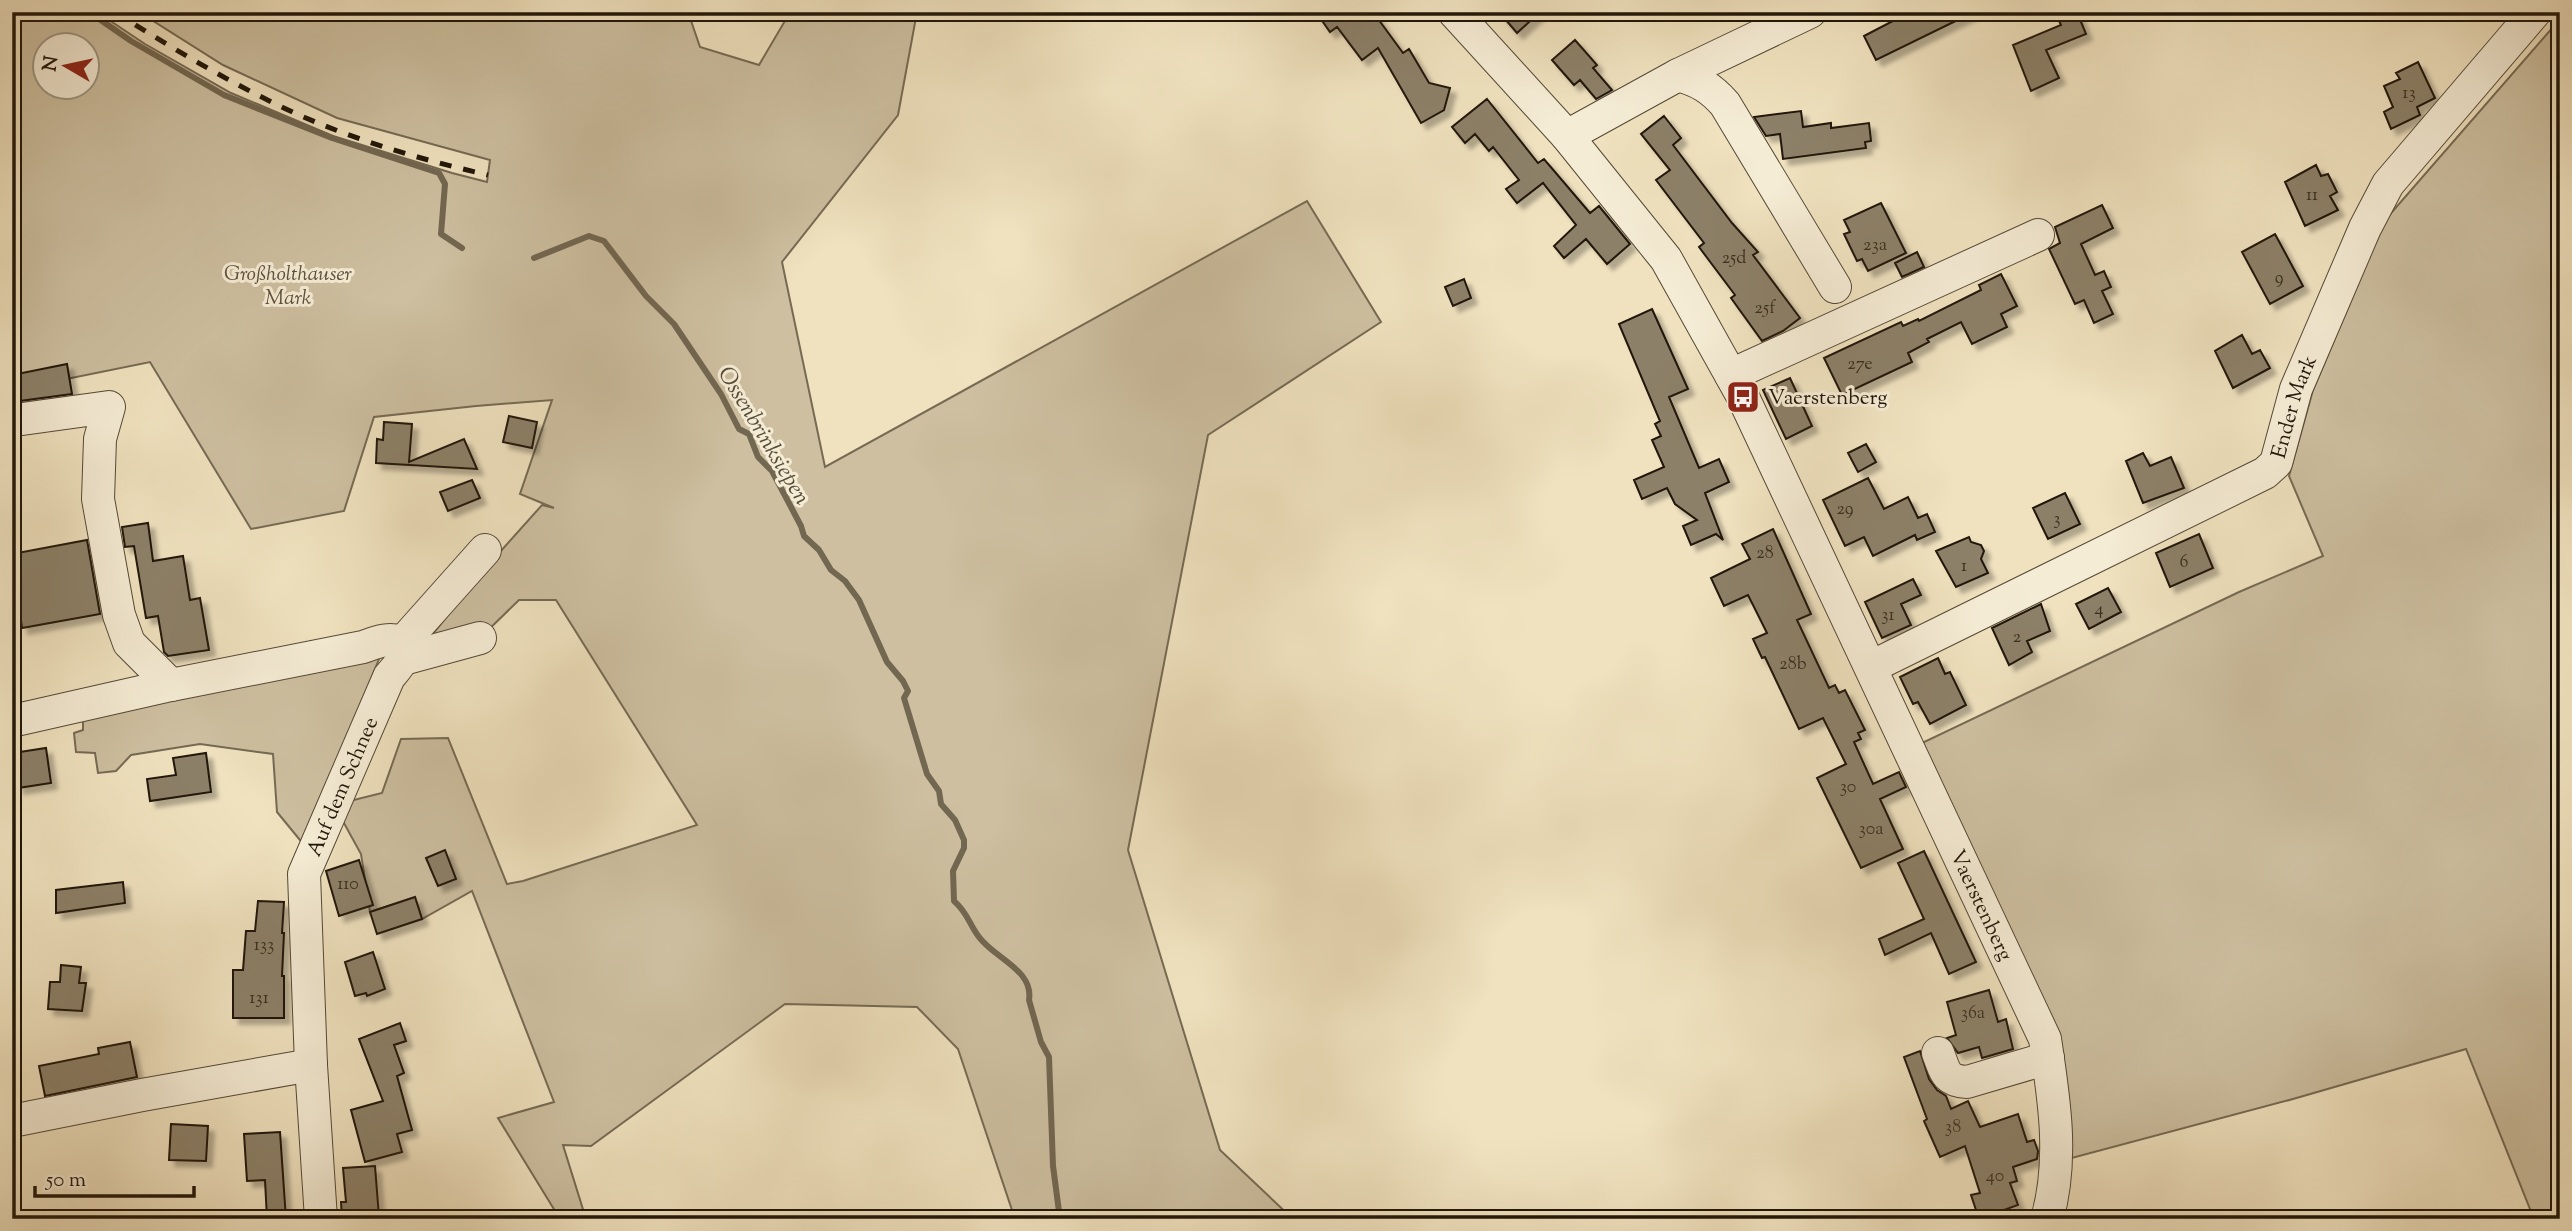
<svg xmlns="http://www.w3.org/2000/svg" width="2572" height="1231" font-family="'Sorts Mill Goudy',serif">
  <style>
    .green { fill: #cdbfa0; stroke: #766a54; stroke-width: 2; fill-rule: evenodd }
    .lines { fill: none; stroke-linecap: round; stroke-linejoin: round }
    .stream { stroke: #726751; stroke-width: 6 }
    .building { fill: #8c8068; stroke: #201609; stroke-width: 2; filter: url(#shadow) }
    .minor-casing { stroke: #544936; stroke-width: 34 }
    .minor { stroke: #f5ecd5; stroke-width: 32 }
    .rail { stroke: #201609; stroke-width: 5; stroke-dasharray: 12 12; stroke-linecap: butt }
    .labels { text-anchor: middle; stroke-width: 6; stroke-linejoin: round; paint-order: stroke }
    .number-label { font-size: 18px; fill: #3b3021 }
    .park-label { font-size: 21px; font-style: italic; fill: #5d513e; stroke: #f5ecd5 }
    .poi-label { font-size: 21px; fill: #201609; stroke: #f5ecd5; text-anchor: start }
    .street-label { font-size: 21px; fill: #201609; stroke: #f5ecd5 }
    .water-label { font-size: 23px; font-style: italic; fill: #574c39; stroke: #f5ecd5 }
  </style>
  <defs>
    <filter id="shadow"><feDropShadow dx="6" dy="6" stdDeviation="2" flood-color="#0004"/></filter>
  </defs>
  <rect width="100%" height="100%" fill="#f0e2bf"/>
  <filter id="stains"><feTurbulence type="fractalNoise" baseFrequency=".00286" numOctaves="4"/><feColorMatrix values="0 0 0 0 .2 0 0 0 0 .09 0 0 0 0 .02 0 0 0 .5 -.17"/></filter>
  <radialGradient id="worn" r=".72"><stop offset=".6" stop-color="#630" stop-opacity="0"/><stop offset="1" stop-color="#630" stop-opacity=".3"/></radialGradient>
  <path class="green" d="M12 12H97L145 44 231 93 333 136 452 173 487 182 490 160 337 118 223 65 139 12H688L700 47 759 65 789 14 794 12H917L898 115 782 262 825 467 1307 201 1381 322 1208 435 1128 850 1220 1150 1293 1219H1015L958 1049 917 1007 785 1004 591 1146 563 1145 586 1219H560L498 1118 554 1102 472 891 422 919 415 897 370 912 361 854 334 805 382 793 401 739 448 738 507 884 523 881 697 825 556 600H519L480 638 425 644 484 570 542 505 554 508 520 494 552 400 476 406 374 417 344 511 251 529 150 362 12 390ZM46 46H88V88H46Z
    M2560 19V1219H2534L2466 1049 2293 1099 2068 1159 2067 1129 1922 743 2239 592 2323 556 2289 476 2313 390 2385 220Z
    M381 654 304 845 277 812 273 754 200 744 131 755 116 771 98 773 95 753 76 752 74 733 83 730V720Z"/>
  <g class="lines">
    <path class="stream" d="M89 12 131 41 224 95 332 138 439 173 445 184 441 234 462 248
      M534 258 589 236 604 241 646 296 674 324 721 394 739 429 749 434 758 457 772 471 801 526 804 536 819 550 831 570 845 581 859 600 887 662 903 681 908 691 904 698 927 774 939 791 941 804 955 820 964 840V848L953 871 954 901C968 913 969 924 979 937 994 958 1034 970 1029 1000L1041 1042 1049 1057 1053 1166 1060 1219"/>
  </g>
  <path class="building" d="M1316 12H1373L1403 53 1409 49 1429 83 1450 88 1444 110 1421 123 1378 48 1362 60 1337 27 1330 32Z
    M1499 12H1540L1517 33Z
    M1910 12H1974L1876 60 1864 36Z
    M2055 12H2077L2086 34 2046 50 2059 78 2031 91 2013 45 2061 25Z
    M1575 40 1597 65 1593 68 1612 90 1596 99 1580 80 1574 85 1552 60Z
    M2418 62 2435 98 2417 107 2420 115 2391 129 2384 112 2393 107 2384 86 2400 79 2396 73Z
    M1487 99 1538 163 1544 159 1590 213 1599 206 1630 244 1607 264 1586 239 1564 258 1554 246 1576 225 1543 183 1517 203 1506 189 1519 180 1493 147 1489 151 1475 134 1465 143 1452 127Z
    M1801 111 1803 127 1831 123V128L1869 123 1871 141 1865 142 1866 148 1783 159 1780 134 1766 136 1754 117Z
    M1664 116 1681 138 1673 145 1732 223 1758 252 1753 255 1800 318 1783 331 1762 341 1731 298 1735 295 1699 247 1704 243 1656 180 1670 170 1641 134Z
    M2316 165 2321 176 2328 174 2337 192 2330 196 2338 210 2305 226 2285 182Z
    M1881 203 1906 253 1868 271 1862 259 1857 261 1844 234 1850 232 1844 220Z
    M2102 205 2113 228 2081 244 2095 275 2104 271 2111 287 2102 291 2113 314 2094 323 2084 300 2075 304 2049 249 2060 243 2055 227Z
    M2275 234 2303 286 2270 304 2242 252Z
    M1917 252 1924 267 1902 277 1895 263Z
    M2001 274 2017 306 2001 314 2007 327 1972 344 1961 322 1927 339 1929 342 1908 353 1912 362 1842 395 1824 358 1901 322 1903 326 1918 319 1919 321 1981 290 1979 285Z
    M1464 279 1471 298 1453 306 1445 287Z
    M1652 309 1688 389 1669 397 1699 468 1719 459 1729 482 1705 493 1723 540 1716 534 1691 545 1683 526 1697 520 1675 504 1667 488 1642 499 1634 480 1664 467 1652 440 1661 436 1655 424 1660 421 1619 324Z
    M2242 335 2252 354 2260 350 2270 368 2233 388 2215 351Z
    M67 364 72 394 12 402V375Z
    M1790 378 1812 426 1786 439 1763 390Z
    M509 416 537 422 532 448 503 442Z
    M384 422 412 424 409 462 464 439 477 469 376 463 377 439 383 440Z
    M1866 444 1876 462 1858 472 1848 453Z
    M2143 453 2150 466 2171 457 2184 488 2143 503 2126 461Z
    M1868 478 1884 509 1908 497 1918 518 1927 514 1935 532 1917 540 1915 535 1873 556 1864 537 1845 546 1823 500Z
    M472 480 480 498 448 511 440 492Z
    M2065 493 2080 524 2048 539 2033 508Z
    M148 523 153 561 183 556 190 600 200 598 209 650 168 656 164 652 158 616 146 618 134 546 125 547 122 527Z
    M1773 529 1811 614 1797 620 1829 688 1835 685 1839 693 1845 690 1865 730 1858 733 1861 739 1854 742 1873 784 1899 772 1906 787 1880 799 1903 849 1861 868 1817 778 1846 764 1823 718 1799 729 1765 657 1762 658 1753 639 1767 633 1748 595 1724 606 1711 578 1750 559 1742 544Z
    M2199 534 2213 568 2170 587 2156 553Z
    M1969 537 1971 542 1981 545 1984 551 1981 559 1988 573 1956 587 1936 551Z
    M87 540 100 614 22 628 12 554Z
    M1913 579 1921 595 1901 604 1911 625 1882 638 1865 602Z
    M2108 588 2121 612 2089 629 2076 604Z
    M2041 604 2050 631 2027 641 2032 652 2009 665 1992 628Z
    M1938 658 1945 674 1950 672 1966 705 1930 724 1918 702 1913 704 1900 677Z
    M46 748 51 783 18 788 13 753Z
    M206 753 211 792 150 801 147 779 176 775 173 758Z
    M445 850 456 879 438 886 426 858Z
    M1924 851 1976 962 1949 974 1931 933 1885 955 1879 939 1924 919 1898 863Z
    M359 860 373 905 339 916 326 871Z
    M123 882 125 903 56 913V890Z
    M415 897 422 919 377 934 370 912Z
    M258 901 284 902 282 933H284L282 976H284V1018H233V970H243L246 931H255Z
    M373 952 385 989 367 996 366 993 355 996 345 962Z
    M61 965 81 967 79 983H86L82 1011 48 1009 50 982H60Z
    M1989 990 1998 1022 2006 1019 2013 1049 1982 1058 1979 1047 1958 1053 1947 1038 1956 1035 1947 1002Z
    M400 1023 406 1041 394 1045 404 1073 397 1076 412 1130 397 1134 402 1152 365 1162 351 1110 383 1101 359 1039Z
    M130 1042 137 1077 45 1096 39 1066 99 1054 98 1048Z
    M1920 1051 1929 1079 1937 1090 1946 1096 1951 1109 1968 1101 1980 1127 2018 1114 2027 1142 2034 1140 2038 1151 2037 1159 2013 1167 2017 1181 2010 1183 2018 1205 1979 1219 1971 1195 1980 1193 1965 1146 1940 1157 1924 1121 1927 1119 1904 1057Z
    M171 1124 208 1126 206 1161 169 1160Z
    M280 1132 286 1219H267L265 1180 247 1181 244 1134Z
    M375 1166 379 1217 342 1219 341 1202H346L343 1168Z"/>
  <g class="lines">
    <defs>
      <g id="minor">
        <path id="s1" d="M1454 12 1567 136 1666 259 1743 397 2045 1039C2054 1098 2064 1160 2047 1219"/>
        <path d="M1678 75C1699 81 1711 88 1725 104L1835 287"/>
        <path d="M1567 136 1678 75 1810 12"/>
        <path d="M1731 375 2038 235"/>
        <path d="M15 420 109 407 100 439 98 499 119 615 129 643 171 685"/>
        <path d="M403 642 485 550"/>
        <path d="M403 659 480 638"/>
        <path id="s2" d="M1871 667 2265 473 2276 463 2296 389 2365 228 2388 184 2535 12"/>
        <path d="M12 721 171 685 363 647C377 642 388 637 403 642"/>
        <path d="M1938 1053C1945 1071 1945 1081 1967 1082L2048 1058"/>
        <path d="M12 1121 142 1095 311 1065"/>
        <path id="s3" d="M321 1219 311 1065 304 874 389 677C398 666 408 657 403 642"/>
      </g>
    </defs>
    <use href="#minor" class="minor-casing"/>
    <use href="#minor" class="minor"/>
    <path class="rail" d="M115 12C170 47 227 81 286 109 350 139 419 159 488 175"/>
  </g>
  <defs>
    <symbol id="bus-square" viewBox="-11 -11 22 22"><rect x="-9" y="-9" width="18" height="18" rx="4" fill="#8f2418" stroke="#f5ecd5"/><path d="M-5-6H5V4H4V6H2V4H-2V6H-4V4H-5ZM-3.5-4V0h7V-4ZM-3.5 1.2v1.5H-2V1.2ZM2 1.2v1.5H3.5V1.2Z" fill="#fff"/></symbol>
  </defs>
  <g fill-rule="evenodd">
    <use href="#bus-square" x="1724" y="378" width="38" height="38"/>
  </g>
  <g class="labels">
    <g class="number-label">
      <text x="2409" y="98">13</text>
      <text x="2312" y="200">11</text>
      <text x="1875" y="250">23a</text>
      <text x="1734" y="263">25d</text>
      <text x="2279" y="283">9</text>
      <text x="1765" y="313">25f</text>
      <text x="1860" y="369">27e</text>
      <text x="1845" y="514">29</text>
      <text x="2057" y="524">3</text>
      <text x="1765" y="558">28</text>
      <text x="2184" y="567">6</text>
      <text x="1964" y="571">1</text>
      <text x="2099" y="614">4</text>
      <text x="1888" y="620">31</text>
      <text x="2017" y="642">2</text>
      <text x="1793" y="669">28b</text>
      <text x="1848" y="792">30</text>
      <text x="1871" y="834">30a</text>
      <text x="348" y="889">110</text>
      <text x="264" y="950">133</text>
      <text x="259" y="1003">131</text>
      <text x="1973" y="1018">36a</text>
      <text x="1953" y="1132">38</text>
      <text x="1995" y="1181">40</text>
    </g>
    <g class="park-label">
      <text x="288" y="280">Großholthauser<tspan x="288" dy="24">Mark</tspan></text>
    </g>
    <g class="poi-label">
      <text x="1768" y="404">Vaerstenberg</text>
    </g>
    <g class="street-label">
      <text dy="7" stroke="none"><textPath href="#s2" startOffset="513">Ender Mark</textPath></text>
      <text dy="7" stroke="none"><textPath href="#s3" startOffset="441">Auf dem Schnee</textPath></text>
      <text dy="7" stroke="none"><textPath href="#s1" startOffset="1045">Vaerstenberg</textPath></text>
    </g>
    <g class="water-label">
      <text transform="translate(765 435) rotate(59)" y="8">Ossenbrinksiepen</text>
    </g>
  </g>
  <rect width="2572" height="1231" fill="none" stroke="#f0e2bf" stroke-width="42"/>
  <rect x="14" y="14" width="2544" height="1203" fill="none" stroke="#201609" stroke-width="3.5"/>
  <rect x="21" y="21" width="2530" height="1189" fill="none" stroke="#201609" stroke-width="2"/>
  <g transform="translate(66 66) rotate(279)"><circle r="33" fill="#f5ecd5" stroke="#a09683" stroke-width="2"/>
  <path d="M0-5L12 26L0 18L-12 26Z" fill="#8f2418"/>
  <text y="-10" font-size="19" font-weight="bold" text-anchor="middle" fill="#201609">N</text>
  </g>
  <path d="M35 1186v10h159v-10" fill="none" stroke="#201609" stroke-width="3.5"/>
  <text x="46" y="1186" font-size="21" fill="#201609" stroke="#f5ecd5" stroke-width="5" paint-order="stroke">50 m</text>
  <rect width="100%" height="100%" filter="url(#stains)"/>
  <rect width="100%" height="100%" fill="url(#worn)"/>
</svg>
